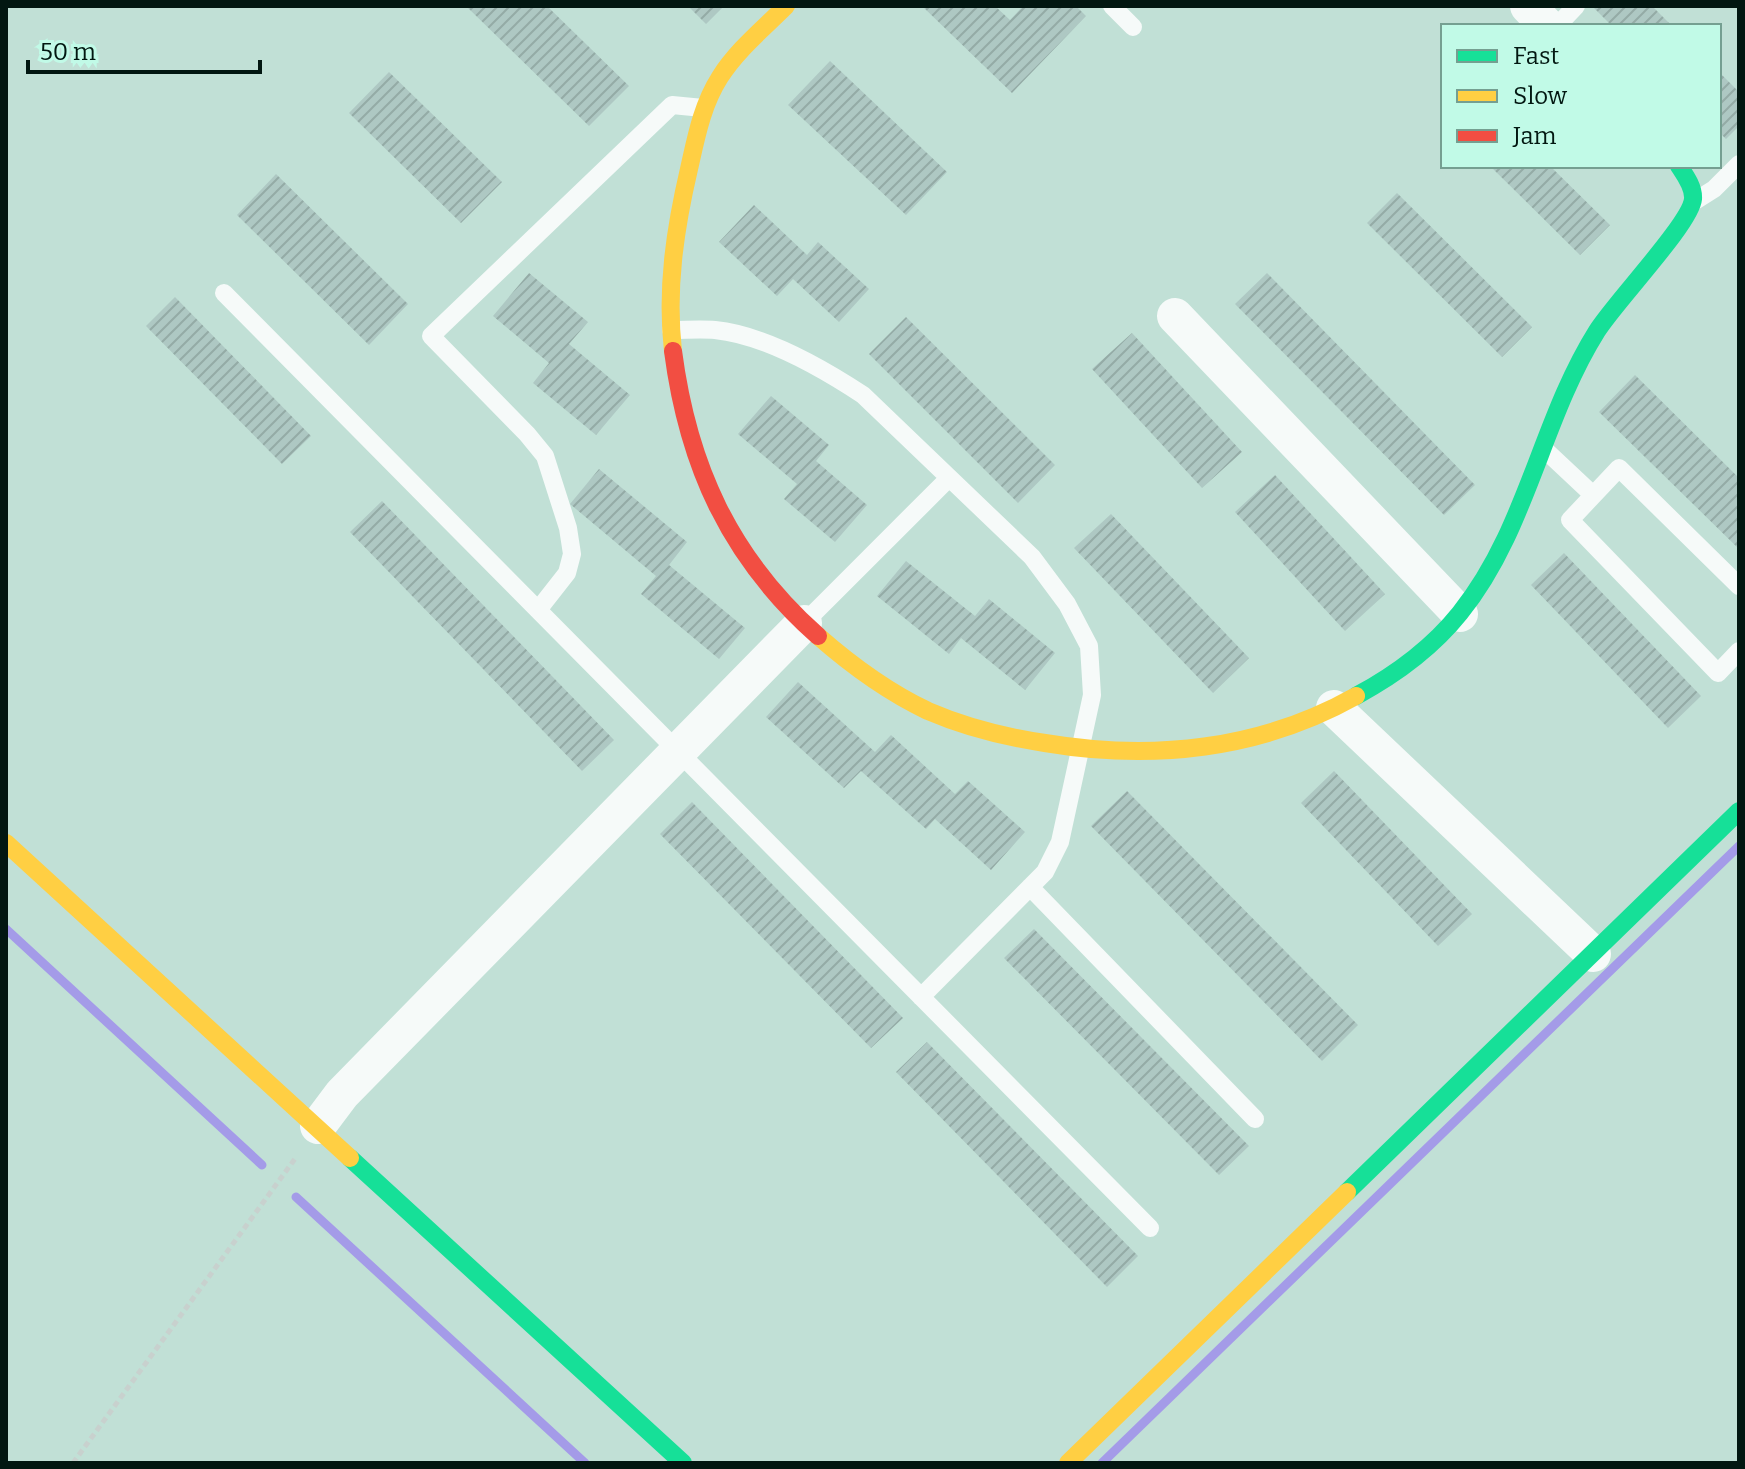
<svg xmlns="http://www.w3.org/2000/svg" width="1745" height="1469" font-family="Bitter,serif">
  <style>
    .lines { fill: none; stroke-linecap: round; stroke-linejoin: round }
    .stream { stroke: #a49be8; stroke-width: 9 }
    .building { fill: url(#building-hatch) }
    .path { stroke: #c8d1ce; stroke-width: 5; stroke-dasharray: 6 4; stroke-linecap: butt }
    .lane { stroke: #f6faf9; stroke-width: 18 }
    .street { stroke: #f6faf9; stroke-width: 36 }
    .fast { stroke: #16e098; stroke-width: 18 }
    .slow { stroke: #ffcf43; stroke-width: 18 }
    .jam { stroke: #f24e42; stroke-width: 18 }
  </style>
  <defs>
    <pattern id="building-hatch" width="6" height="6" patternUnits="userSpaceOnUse" patternTransform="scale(2)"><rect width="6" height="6" fill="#aec8c3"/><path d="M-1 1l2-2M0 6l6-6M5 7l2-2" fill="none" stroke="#94aba6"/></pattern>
  </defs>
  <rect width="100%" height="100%" fill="#c1e0d6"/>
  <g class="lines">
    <path class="stream" d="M6 929 262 1165
      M296 1197 585 1463
      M1102 1463 1739 846"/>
  </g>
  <path class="building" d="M466 6H547L629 86 589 126Z
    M688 6H724L706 24Z
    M922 6H995L1010 20 1023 6H1076L1086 16 1012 93Z
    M1592 6H1652L1672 26H1612Z
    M830 61 947 172 906 215 788 105Z
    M389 72 502 182 461 223 349 113Z
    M1719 72 1739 92V126L1726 139 1719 132Z
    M1490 166H1550L1610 225 1580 255Z
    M276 174 408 304 369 345 237 215Z
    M1397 193 1532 327 1502 357 1367 223Z
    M754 205 807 255 818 242 869 289 839 322 793 279 777 296 719 242Z
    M529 273 588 322 569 344 630 395 596 435 533 383 549 363 493 316Z
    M1267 273 1475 485 1444 515 1235 304Z
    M175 297 311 436 282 464 146 326Z
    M906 317 1055 465 1018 503 869 354Z
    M1132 333 1242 452 1202 488 1092 369Z
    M1635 375 1739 478V549L1599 412Z
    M771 396 829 445 816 461 867 505 835 542 784 499 797 484 738 434Z
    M599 469 687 542 669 565 745 628 719 659 641 594 656 576 570 504Z
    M1275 475 1385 594 1345 631 1235 512Z
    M382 501 614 740 582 771 350 532Z
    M1111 514 1249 658 1213 693 1074 548Z
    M1564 553 1701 696 1668 728 1531 585Z
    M906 561 975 616 989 599 1055 653 1025 690 961 638 949 654 877 596Z
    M798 682 875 752 891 735 955 794 968 781 1025 832 991 870 935 819 926 829 861 771 844 788 766 717Z
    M1334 771 1472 914 1438 946 1301 803Z
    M1127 791 1358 1025 1322 1061 1091 826Z
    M692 802 903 1018 871 1048 660 834Z
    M1034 929 1249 1146 1219 1175 1004 958Z
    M927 1042 1138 1256 1107 1287 896 1072Z"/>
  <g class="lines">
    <path class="path" d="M73 1463 297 1156"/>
    <path class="lane" d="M1112 6 1133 27
      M1557 26 1576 6
      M1695 201 1714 189 1739 164
      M224 293 1150 1228
      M671 330C686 330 701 329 715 330 765 335 822 368 863 395L1032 557 1067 604 1089 646 1092 695 1060 842 1045 872 921 997
      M1544 449 1592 494
      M1739 586 1619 468 1570 520 1718 673 1739 651
      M538 610 567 573 572 554 568 528 545 456 527 434 431 336 672 105 703 108
      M804 623 949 478
      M1030 887 1255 1119"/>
    <path class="street" d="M1528 6 1547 26
      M1175 316 1460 614
      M1334 708 1593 954
      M318 1126 342 1094 804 623"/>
    <path class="fast" d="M1356 696C1395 675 1432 648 1460 613 1527 530 1541 420 1597 331 1615 302 1691 223 1693 199 1694 187 1685 175 1679 166
      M350 1158 683 1463
      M1347 1192 1739 811"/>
    <path class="slow" d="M673 351C666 289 675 229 689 169 696 138 702 105 720 77 737 50 763 29 786 6
      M818 636C851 665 888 692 928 711 965 727 1005 737 1045 743 1152 761 1260 750 1356 696
      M6 843 350 1158
      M1068 1463 1347 1192"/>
    <path class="jam" d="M673 351C688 466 730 558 818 636"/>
  </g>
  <rect width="1745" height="1469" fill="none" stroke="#021711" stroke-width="16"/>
  <rect x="1441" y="24" width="280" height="144" fill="#c1fae7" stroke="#759f91" stroke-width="2"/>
  <rect x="1457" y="50" width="40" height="12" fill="#16e098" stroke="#759f91" stroke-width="2"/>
  <text x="1513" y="64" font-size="24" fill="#021711">Fast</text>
  <rect x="1457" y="90" width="40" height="12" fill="#ffcf43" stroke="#759f91" stroke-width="2"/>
  <text x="1513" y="104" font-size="24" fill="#021711">Slow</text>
  <rect x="1457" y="130" width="40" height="12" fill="#f24e42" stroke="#759f91" stroke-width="2"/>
  <text x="1513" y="144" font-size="24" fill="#021711">Jam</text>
  <path d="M28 60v12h232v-12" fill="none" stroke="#021711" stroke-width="4"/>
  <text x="40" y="60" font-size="24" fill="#021711" stroke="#c1fae7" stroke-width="6" paint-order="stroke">50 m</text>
</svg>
